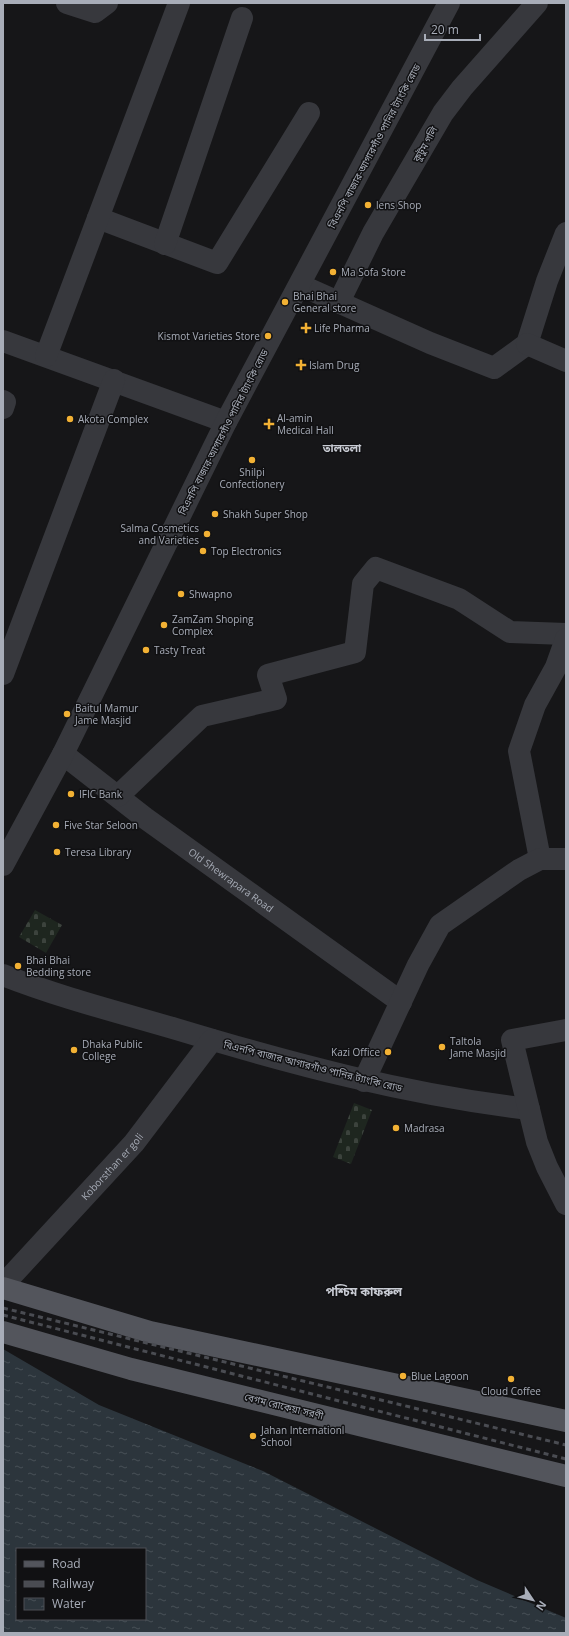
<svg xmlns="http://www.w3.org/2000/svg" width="569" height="1636" font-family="'Open Sans','Noto Sans Bengali',sans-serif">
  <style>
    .cemetery { fill: url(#cemetery-stones) }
    .water { fill: url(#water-ripples); fill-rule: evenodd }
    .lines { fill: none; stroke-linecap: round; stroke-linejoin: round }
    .minor { stroke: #37383d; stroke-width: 22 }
    .major { stroke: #53555c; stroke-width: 22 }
    .rail { stroke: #4a4c52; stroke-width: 3; stroke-dasharray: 5 4; stroke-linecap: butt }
    .poi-dot { fill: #f2b134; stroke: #111113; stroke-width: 1.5 }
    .labels { text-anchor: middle; stroke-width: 3; stroke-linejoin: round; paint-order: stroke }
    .street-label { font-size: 10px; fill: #a8adb8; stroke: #111113 }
    .poi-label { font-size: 10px; fill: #a8adb8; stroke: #111113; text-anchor: start }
    .neighbourhood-label { font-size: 11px; font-weight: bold; fill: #c9ccd4; stroke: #111113 }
    .quarter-label { font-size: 12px; font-weight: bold; fill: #c9ccd4; stroke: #111113 }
  </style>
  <defs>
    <pattern id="cemetery-stones" width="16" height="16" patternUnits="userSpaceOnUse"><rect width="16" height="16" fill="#1e261f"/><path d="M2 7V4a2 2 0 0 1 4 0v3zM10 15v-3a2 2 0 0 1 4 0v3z" fill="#3c433d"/></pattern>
    <pattern id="water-ripples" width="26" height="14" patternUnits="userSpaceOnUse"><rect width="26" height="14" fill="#2c353c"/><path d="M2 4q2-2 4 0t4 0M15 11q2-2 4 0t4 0" fill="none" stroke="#485056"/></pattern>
  </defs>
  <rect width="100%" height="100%" fill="#161618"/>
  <path class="cemetery" d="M35 910 62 925 46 953 19 937Z
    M354 1103 372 1110 351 1164 333 1157Z"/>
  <path class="water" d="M3 1349 99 1405 263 1471 477 1580 566 1618V1633H3ZM17 1549H145V1619H17Z"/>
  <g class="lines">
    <g class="minor">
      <path d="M67 3 95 12 107 3"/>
      <path d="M98 218 217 263 309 113"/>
      <path d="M165 244 242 18"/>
      <path d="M300 285 430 343 494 368 527 344 547 281 566 233"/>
      <path d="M339 302 373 233 443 113 462 88 537 3"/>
      <path d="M3 341 226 422"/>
      <path d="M527 344 566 361"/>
      <path d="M46 356 179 3"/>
      <path d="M3 401 5 402 3 408"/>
      <path d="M3 674 114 380"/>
      <path id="s1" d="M63 754 145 818 401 1002"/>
      <path d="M118 796 202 716 276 699 268 675 355 652 363 584 376 568 459 599 510 632 566 634"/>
      <path d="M540 859 519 751 535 705 556 667 566 639"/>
      <path d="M3 865 63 754 226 422 449 3"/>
      <path d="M3 975C59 997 118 1012 176 1029 292 1064 408 1095 529 1109"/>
      <path d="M566 1030 512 1040 537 1142 547 1167 566 1204"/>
      <path d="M364 1081 418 965 440 925 519 870 540 859H566"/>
      <path id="s2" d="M3 1285 134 1143 212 1040"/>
    </g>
    <path class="major" d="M3 1288 150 1332 566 1421
      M3 1332 131 1369 566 1476"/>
    <path class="rail" d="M3 1308 566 1445
      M3 1315 566 1459"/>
  </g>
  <g class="poi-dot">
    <circle cx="368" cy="205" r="4"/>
    <circle cx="333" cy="272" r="4"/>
    <circle cx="285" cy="302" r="4"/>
    <path d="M304 322h4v4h4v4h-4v4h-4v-4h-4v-4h4z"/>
    <circle cx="268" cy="336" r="4"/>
    <path d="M299 359h4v4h4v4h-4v4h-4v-4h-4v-4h4z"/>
    <circle cx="70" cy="419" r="4"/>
    <path d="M267 418h4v4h4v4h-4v4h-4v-4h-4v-4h4z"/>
    <circle cx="252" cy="460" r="4"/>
    <circle cx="215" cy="514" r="4"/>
    <circle cx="207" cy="534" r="4"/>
    <circle cx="203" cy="551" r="4"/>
    <circle cx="181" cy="594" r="4"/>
    <circle cx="164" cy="625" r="4"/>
    <circle cx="146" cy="650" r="4"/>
    <circle cx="67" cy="714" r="4"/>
    <circle cx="71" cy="794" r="4"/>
    <circle cx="56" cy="825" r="4"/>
    <circle cx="57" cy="852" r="4"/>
    <circle cx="18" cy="966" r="4"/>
    <circle cx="442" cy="1047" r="4"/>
    <circle cx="74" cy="1050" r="4"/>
    <circle cx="388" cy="1052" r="4"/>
    <circle cx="396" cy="1128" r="4"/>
    <circle cx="403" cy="1376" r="4"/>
    <circle cx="511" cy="1379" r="4"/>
    <circle cx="253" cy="1436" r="4"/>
  </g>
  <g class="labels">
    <g class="street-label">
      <text transform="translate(425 144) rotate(-61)" y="4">কুটুম গলি</text>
      <text transform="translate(374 146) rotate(-62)" y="4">বিএনপি বাজার-আগারগাঁও পানির ট্যাংকি রোড</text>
      <text transform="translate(223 432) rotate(-63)" y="4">বিএনপি বাজার-আগারগাঁও পানির ট্যাংকি রোড</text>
      <text dy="4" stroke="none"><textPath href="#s1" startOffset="210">Old Shewrapara Road</textPath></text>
      <text transform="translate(313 1066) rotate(14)" y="4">বিএনপি বাজার আগারগাঁও পানির ট্যাংকি রোড</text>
      <text dy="4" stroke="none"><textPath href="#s2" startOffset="161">Koborsthan er goli</textPath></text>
      <text transform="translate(284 1406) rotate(14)" y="4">বেগম রোকেয়া সরণী</text>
    </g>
    <g class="poi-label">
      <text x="376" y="209">lens Shop</text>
      <text x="341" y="276">Ma Sofa Store</text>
      <text x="293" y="300">Bhai Bhai<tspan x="293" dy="12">General store</tspan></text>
      <text x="314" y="332">Life Pharma</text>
      <text x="260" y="340" text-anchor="end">Kismot Varieties Store</text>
      <text x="309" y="369">Islam Drug</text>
      <text x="277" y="422">Al-amin<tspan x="277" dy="12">Medical Hall</tspan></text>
      <text x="78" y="423">Akota Complex</text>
      <text x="252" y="476" text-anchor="middle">Shilpi<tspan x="252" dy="12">Confectionery</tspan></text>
      <text x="223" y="518">Shakh Super Shop</text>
      <text x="199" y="532" text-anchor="end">Salma Cosmetics<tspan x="199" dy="12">and Varieties</tspan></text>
      <text x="211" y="555">Top Electronics</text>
      <text x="189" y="598">Shwapno</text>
      <text x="172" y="623">ZamZam Shoping<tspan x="172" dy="12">Complex</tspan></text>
      <text x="154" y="654">Tasty Treat</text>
      <text x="75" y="712">Baitul Mamur<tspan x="75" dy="12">Jame Masjid</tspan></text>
      <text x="79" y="798">IFIC Bank</text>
      <text x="64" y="829">Five Star Seloon</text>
      <text x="65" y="856">Teresa Library</text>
      <text x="26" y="964">Bhai Bhai<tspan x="26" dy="12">Bedding store</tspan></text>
      <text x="450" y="1045">Taltola<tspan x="450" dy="12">Jame Masjid</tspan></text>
      <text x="82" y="1048">Dhaka Public<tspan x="82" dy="12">College</tspan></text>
      <text x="380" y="1056" text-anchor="end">Kazi Office</text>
      <text x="404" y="1132">Madrasa</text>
      <text x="411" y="1380">Blue Lagoon</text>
      <text x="511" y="1395" text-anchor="middle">Cloud Coffee</text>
      <text x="261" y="1434">Jahan Internationl<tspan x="261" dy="12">School</tspan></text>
    </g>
    <g class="neighbourhood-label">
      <text x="342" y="452">তালতলা</text>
    </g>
    <g class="quarter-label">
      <text x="364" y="1296">পশ্চিম কাফরুল</text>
    </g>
  </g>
  <rect width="569" height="1636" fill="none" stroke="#a8adb8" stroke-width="8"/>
  <rect x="16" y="1548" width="130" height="72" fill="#111113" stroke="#4d4f55"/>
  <rect x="24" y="1561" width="20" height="6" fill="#53555c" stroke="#4d4f55"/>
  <text x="52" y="1568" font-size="12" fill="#a8adb8">Road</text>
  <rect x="24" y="1581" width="20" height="6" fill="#4a4c52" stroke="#4d4f55"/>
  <text x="52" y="1588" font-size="12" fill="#a8adb8">Railway</text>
  <rect x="24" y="1598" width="20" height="12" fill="url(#water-ripples)" stroke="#4d4f55"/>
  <text x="52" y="1608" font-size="12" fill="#a8adb8">Water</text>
  <g transform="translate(533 1600) rotate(125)" stroke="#111113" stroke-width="3" paint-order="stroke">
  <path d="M0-3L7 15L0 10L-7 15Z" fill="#a8adb8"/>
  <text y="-6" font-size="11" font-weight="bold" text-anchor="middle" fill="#a8adb8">N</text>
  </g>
  <path d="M425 34v6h55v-6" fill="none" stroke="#a8adb8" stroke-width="2"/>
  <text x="431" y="34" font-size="12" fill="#a8adb8" stroke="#111113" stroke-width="3" paint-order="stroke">20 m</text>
</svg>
